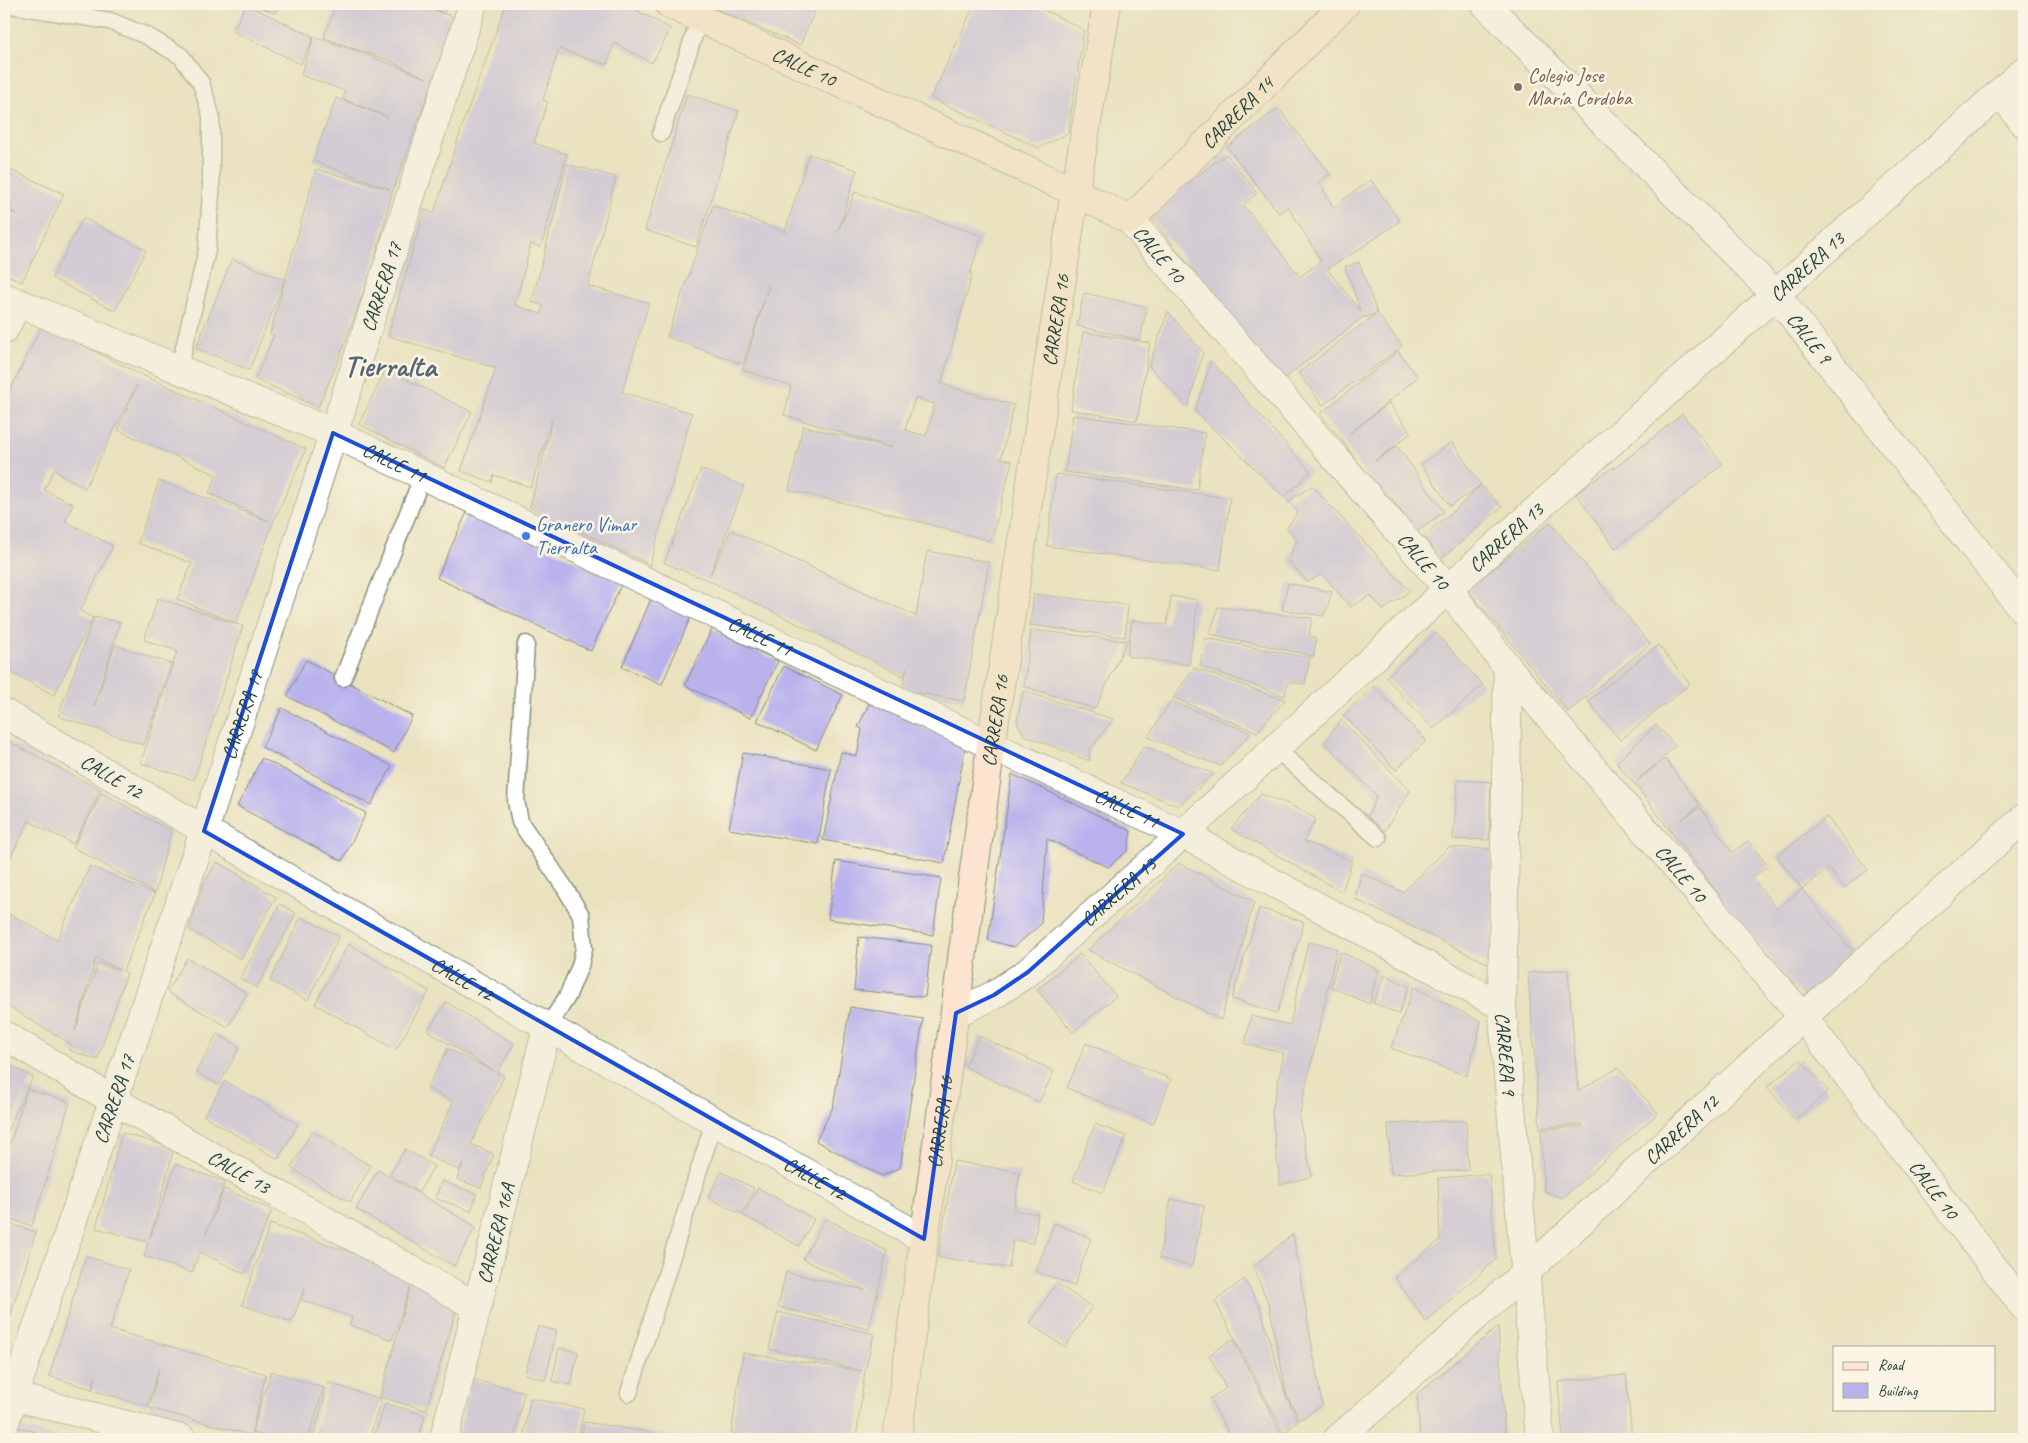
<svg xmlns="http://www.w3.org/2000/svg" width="2028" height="1443" font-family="Caveat,sans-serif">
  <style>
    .building { fill: #b9b2ed; fill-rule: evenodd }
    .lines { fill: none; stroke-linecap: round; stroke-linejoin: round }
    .lane-casing { stroke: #84907a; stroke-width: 19 }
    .street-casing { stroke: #84907a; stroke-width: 30 }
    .secondary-casing { stroke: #84907a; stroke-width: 30 }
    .lane { stroke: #fff; stroke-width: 16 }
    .street { stroke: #fff; stroke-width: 28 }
    .secondary { stroke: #fde4d1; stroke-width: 28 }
    .marked { fill: none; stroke: #1d4ed8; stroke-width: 4; stroke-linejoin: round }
    .education-dot { fill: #8d6e63; stroke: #fcf5e5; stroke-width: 2 }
    .shop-dot { fill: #3f7fe0; stroke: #fcf5e5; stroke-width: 2 }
    .labels { text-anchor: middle; stroke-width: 5; stroke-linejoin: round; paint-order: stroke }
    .street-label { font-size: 20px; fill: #1f3d34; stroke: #fcf5e5 }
    .education-label { font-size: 20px; fill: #785e54; stroke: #fcf5e5; text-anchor: start }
    .shop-label { font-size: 20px; fill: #366cbe; stroke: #fcf5e5; text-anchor: start }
    .town-label { font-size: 30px; font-weight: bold; fill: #556675; stroke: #fcf5e5 }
  </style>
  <rect width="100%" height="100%" fill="#fcf5e5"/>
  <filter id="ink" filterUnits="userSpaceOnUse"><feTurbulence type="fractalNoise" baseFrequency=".02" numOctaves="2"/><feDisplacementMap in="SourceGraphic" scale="10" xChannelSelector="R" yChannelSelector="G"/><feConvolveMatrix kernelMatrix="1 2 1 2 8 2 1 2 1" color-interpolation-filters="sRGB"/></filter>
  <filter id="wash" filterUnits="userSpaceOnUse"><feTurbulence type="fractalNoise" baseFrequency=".0096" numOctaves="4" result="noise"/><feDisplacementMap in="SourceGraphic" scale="20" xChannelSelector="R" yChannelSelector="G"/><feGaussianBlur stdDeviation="1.12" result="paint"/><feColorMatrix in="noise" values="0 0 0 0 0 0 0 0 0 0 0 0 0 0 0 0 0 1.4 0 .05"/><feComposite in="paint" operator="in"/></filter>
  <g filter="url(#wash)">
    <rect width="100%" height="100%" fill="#eae2bf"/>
    <g id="blocks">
      <path class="building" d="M246 4 314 37 360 52 426 78 388 60 324 38 336 4H447L444 13 428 8 456 18 393 190 373 266 339 359 318 407 255 379 274 335 270 334 316 169 390 189 313 161 336 98 388 117 343 99 345 91 301 75 314 37 301 64 233 31Z
        M251 4H279L275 13Z
        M506 4H625L671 29 652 63 614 43 607 65 559 49 543 100 548 102 534 143 567 154 541 247 531 244 515 305 541 314 543 305 532 302 567 164 616 177 588 286 649 303 622 392 692 413 650 565 530 507 550 432 549 431 552 419 531 487 494 475 492 482 461 471 496 368 388 336 424 210 434 213 465 118Z
        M704 4H818L800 45Z
        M975 4H1033L1084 30 1068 133 1039 148 931 98Z
        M687 94 739 111 696 247 645 230Z
        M1278 108 1330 174 1319 182 1333 207 1371 180 1400 221 1358 250 1327 269 1361 312 1345 267 1359 262 1377 313 1402 346 1323 405 1298 373 1377 313 1363 318V317L1280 382 1149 214 1226 154 1257 193 1243 205 1300 277 1321 261 1288 206 1279 213 1227 147Z
        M809 154 857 170 838 231 855 192 982 236 970 274 972 275 941 384 1014 405 1001 458 1012 461 991 541 887 513 789 490 803 426 892 448 784 415 791 386 743 370 769 285 743 364 667 337 713 205 785 232ZM915 398 935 404 926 436 905 430Z
        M8 169 64 194 22 282 4 273V209L17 214 4 207V179Z
        M83 218 146 250 115 311 52 278Z
        M232 259 285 280 249 370 196 348Z
        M1084 293 1147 307 1140 340 1077 326Z
        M1168 312 1203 352 1188 407 1149 366Z
        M42 325 142 375 306 449 273 523 236 623 177 599 192 563 138 543 159 481 269 521 209 493 217 475 118 430 137 385 85 488 54 470 44 490 73 504 65 521 113 546 80 611 93 618 54 695 4 669V403Z
        M1083 332 1150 343 1137 421 1071 410Z
        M1398 351 1418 377 1349 434 1389 403 1411 433 1375 461 1397 446 1444 512 1416 532 1390 496 1384 500 1342 440 1320 414Z
        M1211 361 1311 472 1284 497 1195 411Z
        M386 369 472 412 444 468 359 424Z
        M1682 414 1723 464 1652 521 1615 548 1576 494 1613 467 1614 469Z
        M1073 415 1205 433 1197 490 1065 472Z
        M1452 442 1481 485 1502 507 1441 559 1423 536 1455 510 1481 485 1450 506 1421 464Z
        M701 469 744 486 710 575 731 530 916 616 927 551 989 562 964 701 902 690 907 667 904 676 708 580 664 563Z
        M1056 474 1230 498 1220 570 1047 546Z
        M1312 486 1410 591 1383 610 1370 595 1351 607 1322 574 1308 582 1288 561 1297 540 1287 528 1298 512 1288 501Z
        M468 510 622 583 591 651 437 578Z
        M1550 522 1650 644 1568 712 1468 590Z
        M1288 583 1332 592 1324 616 1282 610Z
        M1034 594 1128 605 1125 637 1030 625Z
        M1171 596 1198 600 1189 665 1127 656 1132 620 1167 625Z
        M158 598 243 626 194 780 141 763 177 651 144 640Z
        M651 599 691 616 662 684 622 667Z
        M1218 607 1312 618 1309 635 1316 638 1314 656 1210 634Z
        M94 617 120 622 94 707 115 645 171 664 144 745 58 716Z
        M712 629 778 661 750 718 685 685Z
        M1031 630 1127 641 1095 709 1024 686Z
        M1436 633 1483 685 1433 729 1386 677Z
        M1205 638 1310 658 1305 684 1288 682 1285 696 1200 666Z
        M1658 645 1690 684 1620 740 1588 701Z
        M306 660 412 716 394 753 287 696Z
        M784 666 843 695 816 750 757 721Z
        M1194 668 1285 700 1257 732 1173 698Z
        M1374 686 1426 741 1396 770 1343 715Z
        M1023 691 1113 719 1089 751 1090 761 1024 735 1017 722Z
        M1171 701 1251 733 1220 766 1148 737Z
        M870 702 965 748 944 863 823 840 841 752 857 756 862 729 858 727Z
        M282 708 392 766 371 805 262 747Z
        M1341 720 1410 791 1382 835 1366 820 1377 796 1324 742Z
        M1656 725 1675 746 1638 780 1665 759 1700 805 1680 821 1700 807 1732 852 1748 841 1768 866 1752 878 1777 909 1802 889 1855 954 1802 997 1723 900 1634 783 1616 763Z
        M4 739 101 790 73 844 29 821 4 870Z
        M1144 746 1214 774 1178 806 1121 783Z
        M743 753 831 769 818 844 729 829Z
        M262 758 366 813 342 861 237 806Z
        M1012 774 1131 831 1128 850 1108 867 1047 839 1041 924 1014 947 988 940Z
        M1458 780 1491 782 1489 840 1453 839Z
        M102 793 171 831 155 893 73 847Z
        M1261 794 1291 805 1316 819 1304 841 1352 861 1342 892 1231 829Z
        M1827 817 1868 870 1844 888 1829 868 1802 889 1777 856Z
        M1449 847 1491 849 1493 966 1355 899 1361 873 1403 892Z
        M836 861 941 878 933 935 828 919Z
        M217 862 276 897 241 959 189 929 203 885Z
        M1179 863 1254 902 1221 1020 1088 950Z
        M90 866 155 894 123 971 127 973 97 1060 69 1050 71 1044 4 1004V911L57 940ZM96 958 120 970 98 963 75 1031Z
        M280 904 296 913 257 988 240 979Z
        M1259 908 1304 922 1277 1013 1232 999Z
        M301 917 339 936 308 1000 270 981Z
        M859 937 931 945 925 997 854 990Z
        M1308 942 1337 948 1299 1118 1312 1176 1280 1185 1272 1112 1284 1053 1245 1044 1251 1016 1290 1025Z
        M349 944 429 991 396 1050 315 1004Z
        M1340 952 1378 969 1370 1004 1331 987Z
        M1080 954 1116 996 1073 1032 1037 990Z
        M187 958 247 993 228 1027 167 992Z
        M1568 970 1578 1091 1618 1068 1658 1113 1562 1198 1544 1191 1541 1130 1582 1126V1124L1540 1128 1528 973Z
        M1385 975 1409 986 1399 1014 1373 1003Z
        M1414 987 1481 1022 1467 1076 1391 1048Z
        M446 1002 514 1044 497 1073 504 1076 471 1144 494 1154 481 1188 457 1179 464 1161 459 1170 428 1156 453 1102 427 1088 448 1049 494 1071 428 1031Z
        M850 1007 923 1019 900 1168 882 1176 816 1141 833 1107Z
        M217 1034 240 1047 219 1085 196 1072Z
        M979 1036 1054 1071 1039 1102 965 1067Z
        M1086 1043 1171 1079 1153 1124 1067 1088Z
        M1800 1059 1828 1091 1795 1120 1767 1087Z
        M4 1063 33 1077 4 1138Z
        M225 1081 298 1124 278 1159 204 1116Z
        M27 1089 70 1102 32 1226 4 1217V1163Z
        M1466 1120 1468 1170 1391 1174 1388 1124Z
        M1095 1124 1126 1136 1103 1193 1073 1181Z
        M312 1131 371 1166 350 1202 291 1168Z
        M122 1133 174 1148 150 1238 176 1164 225 1182 206 1234 224 1189 272 1210 245 1274 200 1252 192 1273 144 1256 148 1242 96 1228Z
        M405 1149 434 1166 419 1192 390 1175Z
        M954 1161 1020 1172 1014 1210 1038 1214 1034 1243 1013 1240 1009 1268 938 1257Z
        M378 1170 476 1227 454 1266 356 1209Z
        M721 1172 754 1188 742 1214 708 1198Z
        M1489 1174 1496 1259 1426 1322 1395 1277 1440 1240 1438 1178Z
        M442 1181 477 1194 471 1211 435 1198Z
        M758 1188 814 1219 799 1246 743 1215Z
        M1171 1199 1204 1206 1192 1266 1159 1258Z
        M825 1218 887 1251 869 1329 778 1307 786 1272 865 1290 803 1259Z
        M4 1222 36 1232 4 1336Z
        M1054 1223 1091 1238 1074 1286 1036 1271Z
        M270 1224 372 1260 370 1264 413 1278 457 1308 426 1410 380 1397 410 1287 392 1340 350 1325 352 1317 301 1300 305 1287 292 1322 242 1305Z
        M1293 1234 1322 1405 1300 1420 1287 1396 1269 1305 1253 1266Z
        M86 1256 129 1270 110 1329 266 1374 251 1435 149 1408 159 1368 147 1406 92 1390 96 1376 92 1389 49 1376Z
        M1244 1279 1260 1307 1286 1396 1298 1421 1284 1433 1215 1301Z
        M1056 1283 1092 1307 1065 1347 1030 1324Z
        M778 1312 874 1334 865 1371 856 1439H767L731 1434 743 1353 862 1371 769 1349Z
        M538 1326 557 1331 545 1380 525 1374Z
        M1498 1327 1505 1439H1420L1417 1394Z
        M1233 1339 1283 1437 1280 1439H1232L1210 1399 1226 1388 1209 1355Z
        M559 1348 578 1352 571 1385 552 1381Z
        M271 1371 324 1388 308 1439H276L252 1432Z
        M1626 1375 1632 1438 1563 1439 1558 1382Z
        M471 1379 524 1392 514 1439H458Z
        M329 1383 381 1399 369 1439H312Z
        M530 1398 584 1409 578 1439H523Z
        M385 1403 425 1415 418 1439H374Z
        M584 1422 685 1438V1439H581Z
        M17 1427 63 1439H14Z"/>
    </g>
  </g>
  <g filter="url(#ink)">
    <use href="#blocks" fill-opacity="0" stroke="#84907a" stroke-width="1"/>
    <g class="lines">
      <defs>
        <path id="lane" d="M5 4 110 21 147 36 181 56 201 83 211 115V194L207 250 179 369
          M661 133 700 18
          M526 644 516 801 520 822 565 888 581 915 584 948 580 966 567 997 547 1028
          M343 678 423 475
          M1275 748 1378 838
          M629 1393 714 1122"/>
        <g id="street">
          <path id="s1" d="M1485 4 1776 295 2024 611"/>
          <path d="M2000 92 2024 123"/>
          <path id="s2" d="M1130 220 1448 589 1508 668 1803 1017 2024 1307"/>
          <path id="s3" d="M4 297 333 433 991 745 1183 834 1502 1006"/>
          <path d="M4 330 18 303"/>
          <path id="s4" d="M1508 668 1502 1006 1540 1439"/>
          <path id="s5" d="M4 713C308 892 616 1067 924 1239"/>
          <path id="s6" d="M956 1013 994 995 1028 972 1183 834 1448 589 2024 71"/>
          <path id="s7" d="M4 1035 113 1100 477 1307"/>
          <path d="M4 1394 182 1439"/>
          <path id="s8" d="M4 1425 204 831 473 4"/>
          <path id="s9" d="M444 1439 547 1028"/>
          <path id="s10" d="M1338 1439 1525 1273 1803 1017 2024 818"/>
        </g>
        <g id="secondary">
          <path id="s11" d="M669 4 1075 192 1130 220 1345 4"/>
          <path id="s12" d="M897 1439 991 745 1075 192 1107 4"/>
        </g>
      </defs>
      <use href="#lane" class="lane-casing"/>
      <use href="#street" class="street-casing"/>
      <use href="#secondary" class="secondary-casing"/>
      <use href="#lane" class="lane"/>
      <use href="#street" class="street"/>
      <use href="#secondary" class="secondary"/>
    </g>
  </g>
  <path d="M0 0H2028V1443H0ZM333 433 1183 834 1028 972 994 995 956 1013 924 1239 204 831Z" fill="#eae2bf" fill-opacity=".55" fill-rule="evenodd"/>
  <path class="marked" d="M333 433 1183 834 1028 972 994 995 956 1013 924 1239 204 831Z"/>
  <circle class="education-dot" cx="1518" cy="87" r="5"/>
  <circle class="shop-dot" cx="526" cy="536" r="5"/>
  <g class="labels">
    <g class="street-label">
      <text dy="7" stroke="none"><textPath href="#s11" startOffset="149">CALLE 10</textPath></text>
      <text dy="7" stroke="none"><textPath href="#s11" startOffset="661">CARRERA 14</textPath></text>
      <text dy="7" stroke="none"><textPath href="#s2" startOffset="45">CALLE 10</textPath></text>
      <text dy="7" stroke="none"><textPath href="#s6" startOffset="1134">CARRERA 13</textPath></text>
      <text dy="7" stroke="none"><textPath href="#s8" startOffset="1199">CARRERA 17</textPath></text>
      <text dy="7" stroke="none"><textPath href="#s12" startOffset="1130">CARRERA 16</textPath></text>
      <text dy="7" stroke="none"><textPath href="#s1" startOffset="466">CALLE 9</textPath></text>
      <text dy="7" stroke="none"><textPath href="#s3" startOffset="424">CALLE 11</textPath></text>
      <text dy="7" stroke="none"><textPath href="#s6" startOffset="729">CARRERA 13</textPath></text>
      <text dy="7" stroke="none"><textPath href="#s2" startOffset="450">CALLE 10</textPath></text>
      <text dy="7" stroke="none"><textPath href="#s3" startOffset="829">CALLE 11</textPath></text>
      <text dy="7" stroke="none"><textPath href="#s8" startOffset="749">CARRERA 17</textPath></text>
      <text dy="7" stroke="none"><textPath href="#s12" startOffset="725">CARRERA 16</textPath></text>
      <text dy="7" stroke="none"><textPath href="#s5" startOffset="125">CALLE 12</textPath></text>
      <text dy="7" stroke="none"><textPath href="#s3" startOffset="1234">CALLE 11</textPath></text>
      <text dy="7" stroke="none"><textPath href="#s2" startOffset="855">CALLE 10</textPath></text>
      <text dy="7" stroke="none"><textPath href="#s6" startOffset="204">CARRERA 13</textPath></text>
      <text dy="7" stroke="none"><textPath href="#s5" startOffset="530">CALLE 12</textPath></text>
      <text dy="7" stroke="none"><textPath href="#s4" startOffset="386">CARRERA 9</textPath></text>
      <text dy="7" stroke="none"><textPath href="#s8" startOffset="344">CARRERA 17</textPath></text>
      <text dy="7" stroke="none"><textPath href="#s12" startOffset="320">CARRERA 16</textPath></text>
      <text dy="7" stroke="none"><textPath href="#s10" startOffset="462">CARRERA 12</textPath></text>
      <text dy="7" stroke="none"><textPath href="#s7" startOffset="272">CALLE 13</textPath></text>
      <text dy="7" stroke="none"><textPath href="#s5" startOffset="935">CALLE 12</textPath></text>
      <text dy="7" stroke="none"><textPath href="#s2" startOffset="1260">CALLE 10</textPath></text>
      <text dy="7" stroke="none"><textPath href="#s9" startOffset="212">CARRERA 16A</textPath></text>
    </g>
    <g class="education-label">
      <text x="1528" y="82">Colegio Jose<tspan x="1528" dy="23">María Cordoba</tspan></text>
    </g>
    <g class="shop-label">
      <text x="536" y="531">Granero Vimar<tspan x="536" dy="23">Tierralta</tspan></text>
    </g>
    <g class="town-label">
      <text x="390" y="376">Tierralta</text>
    </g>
  </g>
  <rect width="2028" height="1443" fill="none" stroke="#fcf5e5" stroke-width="20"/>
  <rect x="1833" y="1346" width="162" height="65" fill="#fcf5e5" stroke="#a4ab9e"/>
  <rect x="1843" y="1362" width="25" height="8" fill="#fde4d1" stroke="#a4ab9e"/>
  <text x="1878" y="1370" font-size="15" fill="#1f3d34">Road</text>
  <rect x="1843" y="1383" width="25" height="15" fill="#b9b2ed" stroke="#a4ab9e"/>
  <text x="1878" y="1396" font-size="15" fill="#1f3d34">Building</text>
</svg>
